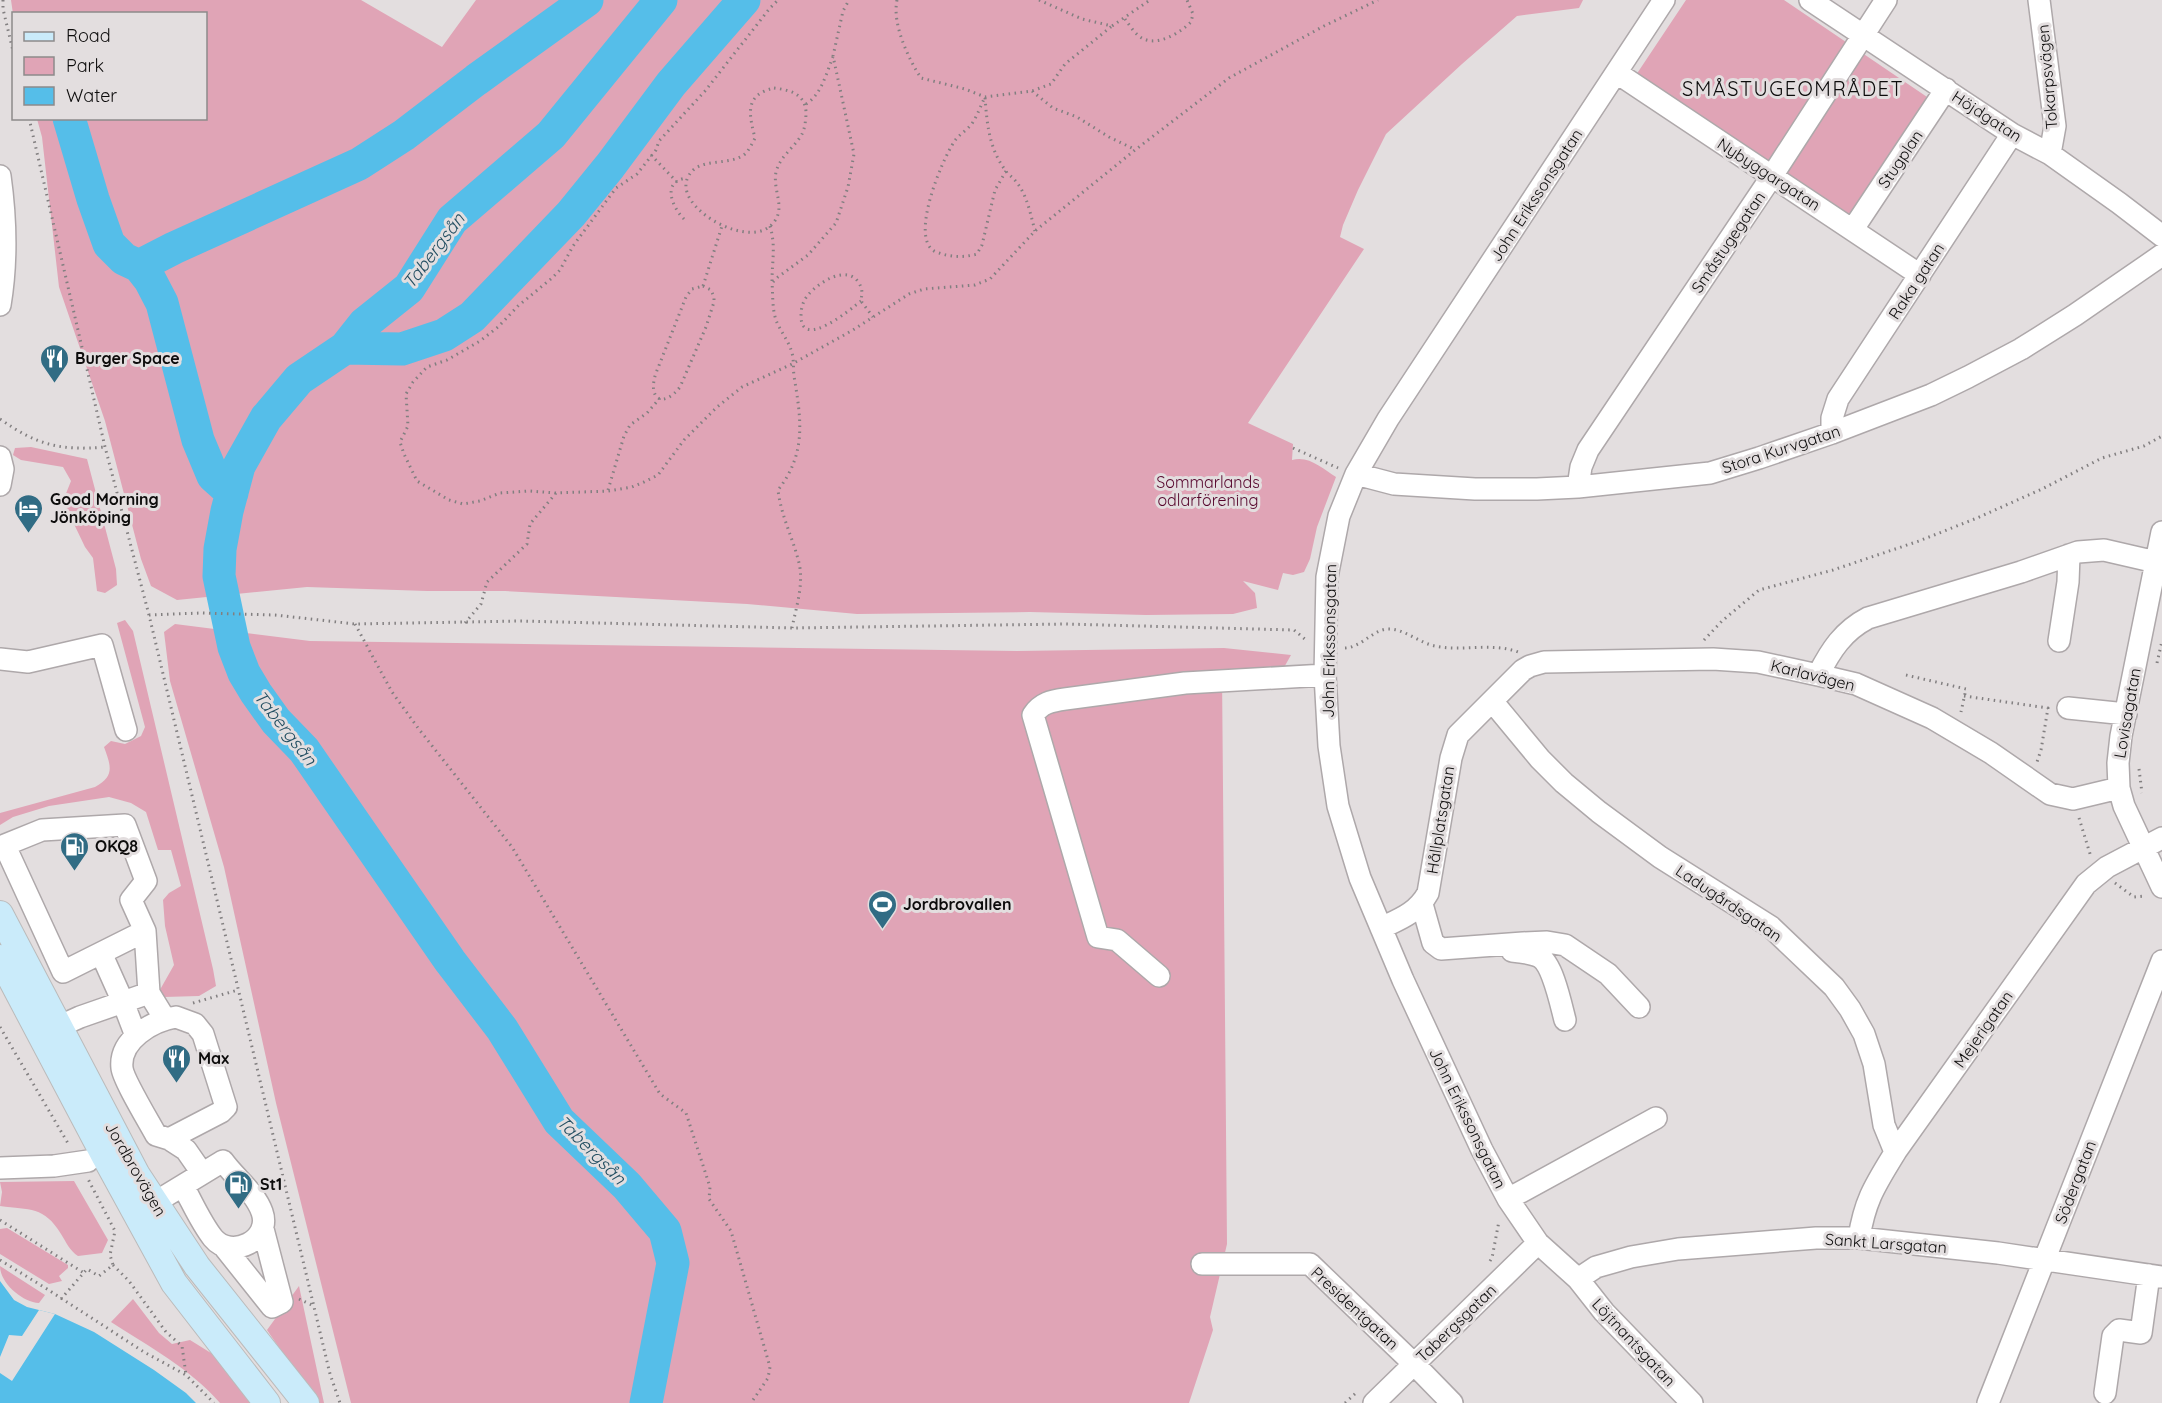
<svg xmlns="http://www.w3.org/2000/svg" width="2162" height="1403" font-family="Quicksand,sans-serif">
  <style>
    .green { fill: #e0a4b6 }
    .water { fill: #55bee9 }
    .pier { fill: #e3dedf }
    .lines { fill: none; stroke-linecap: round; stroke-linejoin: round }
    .river { stroke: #55bee9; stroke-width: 33 }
    .minor-casing { stroke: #aea8aa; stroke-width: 24 }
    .major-casing { stroke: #bbb; stroke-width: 28 }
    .path { stroke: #827f80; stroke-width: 3; stroke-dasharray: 1.5 4.5; stroke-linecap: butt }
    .minor { stroke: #fff; stroke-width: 21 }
    .major { stroke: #caebfa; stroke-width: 26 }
    .labels { text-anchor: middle; stroke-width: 6; stroke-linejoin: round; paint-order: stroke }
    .street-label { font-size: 16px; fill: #0d0c0c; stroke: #e3dedf }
    .poi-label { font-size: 16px; font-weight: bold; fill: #0d0c0c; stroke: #e3dedf; text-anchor: start }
    .park-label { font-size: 16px; fill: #56052c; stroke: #e3dedf }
    .water-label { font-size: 18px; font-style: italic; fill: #234f62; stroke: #e3dedf }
    .quarter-label { font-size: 20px; letter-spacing: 1.5px; fill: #0d0c0c; stroke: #e3dedf }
  </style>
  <rect width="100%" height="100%" fill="#e3dedf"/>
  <path class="green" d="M11 0H361L442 47 476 0H1583L1579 8 1517 16 1462 64 1386 134 1358 190 1343 225 1340 237 1364 249 1248 423 1293 444 1292 460C1309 455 1323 469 1336 477L1317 527 1310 559 1304 572 1293 575 1283 573 1278 590 1243 581 1255 593 1257 608 1233 614 1146 615 1030 612 857 614 747 604 505 591H427L307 587 177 600 151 586 141 559 105 421 59 287 42 137 37 119 206 118V14H13Z
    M1686 0H1784L1933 101 1853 221 1636 75Z
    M31 447 87 459 116 569 117 585 105 593 97 591 93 558 85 547 63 501 71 481 63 467 21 460 13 455 15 448Z
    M125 620 133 631 213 969 216 986 199 996 164 997 157 995 174 965 165 926 163 900 169 893 181 886 171 850H158L146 812 131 803 109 797 49 806 13 817 0 825V813L95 787C115 776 111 766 104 747L111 741 125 744 141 736 145 727 117 623Z
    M175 624 310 641 1017 651 1224 648 1291 655 1282 671 1222 673 1227 1244 1210 1317 1213 1330 1189 1403H351L276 1103 224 867 170 681 164 632Z
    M74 1181 108 1240 102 1253 78 1256C70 1251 66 1242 61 1234 44 1206 30 1210 0 1206L2 1192 0 1182Z
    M7 1228 68 1265V1268L59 1276 62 1281 49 1284 0 1254V1229Z
    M0 1266 45 1295 39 1303C22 1302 0 1283 0 1266Z
    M299 1286 324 1403H317L267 1330Z
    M133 1299 159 1333 172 1344 190 1340 219 1358 255 1403H220C191 1369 148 1346 111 1322Z"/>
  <path class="water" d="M0 1281 14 1300 27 1307 55 1314 94 1332 154 1370 186 1393 196 1403H0Z"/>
  <path class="pier" d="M39 1310 55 1314 12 1381 0 1373V1357L9 1335 22 1336Z"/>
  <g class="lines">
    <path class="river" d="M69 118 93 199 109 244 124 259 139 266 150 280 162 303 198 440 213 476 232 493
      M139 266 174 248 359 164 404 135 476 80 587 0
      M345 348 402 349 444 335 472 317 571 214 610 166 671 84 744 0
      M646 1403 673 1263 665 1231 627 1186 559 1121 502 1029 450 961 304 750 276 721 256 693 244 673 234 647 219 576 220 549 227 511 239 466 266 418 299 379 345 348 364 324 409 288 452 220 551 135 661 0"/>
    <defs>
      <path id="minor" d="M1664 0 1388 419 1356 474 1339 516 1327 577 1325 675 1329 746 1338 806 1360 878 1403 980 1482 1150 1508 1199 1538 1243 1578 1279 1604 1312 1692 1403
        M1810 0 2012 134 2050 154 2119 203 2162 236
        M2039 0 2055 126 2050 154
        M1617 73 1920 275
        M0 176C6 219 7 263 0 305
        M1853 229 1946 89
        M1832 433V418L1838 399 2012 134
        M0 457 3 469 0 485
        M1356 474 1394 484 1475 489H1537L1578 487 1710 473 1759 458 1832 433 1931 395 1968 377 2021 349 2075 315 2162 255
        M1578 487 1581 467 1588 450 1772 176 1886 0
        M2162 532 2121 736 2118 763 2119 788 2124 806 2162 887
        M2059 641 2068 582 2069 555
        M0 659 28 662 102 645 126 730
        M1818 675C1831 650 1843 631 1868 618L2021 572 2078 552 2104 550 2156 562
        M1492 701 1540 759 1564 783 1599 812 1660 857 1771 927 1834 987 1850 1009 1864 1034 1874 1064 1884 1125 1893 1147 1896 1151
        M2068 708 2126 714
        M0 847 42 830 125 825 146 881 131 900 145 931 63 972 5 846
        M1422 904 1433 943 1441 949 1523 943 1547 942 1565 945 1608 974 1639 1007
        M1381 928C1400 919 1417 913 1428 893L1451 758 1458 735 1523 670 1530 666 1544 662 1713 659 1758 662 1818 675 1856 684 1932 718 1991 753 2050 794 2073 799 2119 788
        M145 931 149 993 165 1019
        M1512 951C1522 952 1532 953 1540 957 1553 965 1561 1005 1565 1020
        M101 953 123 1002 136 1036
        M1159 976 1117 940 1098 937 1033 715C1041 703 1051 701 1065 699L1185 683 1325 675
        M176 1017 195 1024 203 1034 226 1107 221 1112 169 1139 156 1135C149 1122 123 1079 122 1068 119 1040 152 1021 176 1017Z
        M58 1027 80 1017 149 993
        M169 1139 186 1150 202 1173
        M0 1168 54 1166 88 1161
        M1508 1199 1656 1118
        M154 1203 223 1161C235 1178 255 1192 262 1212 272 1240 231 1260 213 1238 201 1223 192 1202 183 1186
        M1859 1238C1865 1199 1876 1184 1896 1151L2086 884 2107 867 2162 838
        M225 1248 272 1307 282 1302 263 1229
        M1202 1264H1310L1413 1363 1452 1403
        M1578 1279 1596 1267 1631 1257 1678 1249 1816 1238H1859L1998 1253 2162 1277
        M2105 1393 2113 1336 2119 1330 2141 1333 2149 1275
        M1374 1403 1538 1243
        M1988 1403 2162 961"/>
      <path id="major" d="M0 914 137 1175 197 1266 306 1403
        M0 958 105 1157 174 1283 267 1403"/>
    </defs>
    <use href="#minor" class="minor-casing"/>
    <use href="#major" class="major-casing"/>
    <path class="path" d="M3 0V9L14 55
      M897 0C892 24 908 58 921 78L965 89 985 97 1032 91 1051 84 1065 64 1112 26
      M1039 0 1082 19 1112 26 1150 0
      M1125 19C1130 26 1136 36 1144 39 1159 46 1181 32 1191 22L1193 14 1187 0
      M774 88C789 90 805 93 806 112 806 119 805 128 802 134 795 147 780 156 776 172 772 192 789 211 769 227 743 247 673 206 688 177 698 156 729 167 745 154 749 150 752 144 755 138 749 114 744 95 774 88Z
      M1032 91 1053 108 1077 117 1109 137 1134 149
      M806 104C821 95 826 74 833 57
      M29 118 105 447 149 615 330 1374 340 1403
      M651 155 677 182
      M1006 171 995 190 982 245 977 254C963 258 950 257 936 252 908 240 942 160 954 142 959 134 968 130 973 122 978 114 981 105 985 97 987 124 989 149 1006 171L1007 173C1026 187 1029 209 1035 231
      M684 219C672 207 661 181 687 178
      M770 226C776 247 772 260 772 282
      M703 286 711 290 714 297V302L706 327 680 387C663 409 647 399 656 373L686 297 692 289Z
      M703 286 722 226
      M861 301C851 309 801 351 801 316 801 308 803 301 808 295 819 282 847 264 859 283 863 290 862 293 861 301L873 317
      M0 419C37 445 60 451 105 447
      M1293 448 1338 468
      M608 490 624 436 630 425 647 413 660 398
      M556 493 529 491 500 493 480 501 463 504 449 500 417 481 404 454 400 442 408 426 406 394 413 382 427 367 447 360 480 341 498 327 518 306 552 278 560 270 573 246 616 188 637 174 656 150 659 141 705 91 770 8 778 0
      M149 615 201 613 275 615 355 624 521 621 792 628 1065 624 1294 630 1306 640
      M465 623 481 604 487 582 527 544 530 524 556 493 608 491 632 487 644 482 658 475 684 440 717 407 742 387 792 364 853 330 909 294 924 289 975 285 990 279 1035 231 1135 150 1229 78 1324 26 1378 0
      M355 624 392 692 418 728 512 847 660 1094 686 1113 710 1187 709 1199 731 1231 770 1367 768 1378 751 1403
      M792 628C796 608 804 584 799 563 793 538 781 516 778 490 807 453 801 419 794 376 793 368 794 360 792 353 789 341 780 331 776 320 772 308 773 295 772 283L778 277 808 255 836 223 848 187 854 154 833 56 843 11 849 0
      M1704 640 1722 621 1759 590 1833 570 1919 541 1977 518 2042 489 2102 458 2144 446 2162 436
      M1345 648C1362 647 1371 631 1387 629 1404 628 1419 643 1435 646 1462 652 1492 642 1518 652
      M2157 663 2162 641
      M1906 675 1966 689 1961 712
      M1964 696 2048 708 2041 750 2037 762
      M2139 769 2142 793
      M2079 818 2091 857
      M2115 883 2134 897 2146 896
      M193 1003 238 990
      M0 1027 69 1145
      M0 1220 84 1273
      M0 1260 47 1289 144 1352 186 1375 214 1403
      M1490 1261 1492 1258 1499 1221
      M113 1265 129 1281 166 1332 182 1346 186 1375
      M61 1299 87 1269 99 1276 113 1265 110 1255 115 1231 88 1179
      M299 1299 314 1306
      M1345 1403 1357 1392"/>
    <use href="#minor" class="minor"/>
    <use href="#major" class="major"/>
  </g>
  <defs>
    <symbol id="restaurant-pin" viewBox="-11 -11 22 30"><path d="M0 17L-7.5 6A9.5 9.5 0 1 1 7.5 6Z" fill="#316c84" stroke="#e3dedf"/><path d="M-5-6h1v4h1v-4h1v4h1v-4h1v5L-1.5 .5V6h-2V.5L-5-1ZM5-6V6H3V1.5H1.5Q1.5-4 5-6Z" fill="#fff"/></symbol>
    <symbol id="hotel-pin" viewBox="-11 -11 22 30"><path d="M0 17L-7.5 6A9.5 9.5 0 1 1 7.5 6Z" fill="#316c84" stroke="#e3dedf"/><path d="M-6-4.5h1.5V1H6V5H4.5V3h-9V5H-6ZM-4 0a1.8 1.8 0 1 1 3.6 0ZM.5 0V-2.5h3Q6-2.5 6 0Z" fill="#fff"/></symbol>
    <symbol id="fuel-pin" viewBox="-11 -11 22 30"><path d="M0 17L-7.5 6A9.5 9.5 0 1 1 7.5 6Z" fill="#316c84" stroke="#e3dedf"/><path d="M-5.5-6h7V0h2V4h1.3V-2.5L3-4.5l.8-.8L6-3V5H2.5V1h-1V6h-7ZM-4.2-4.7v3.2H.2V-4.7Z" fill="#fff"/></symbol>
    <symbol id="stadium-pin" viewBox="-11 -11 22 30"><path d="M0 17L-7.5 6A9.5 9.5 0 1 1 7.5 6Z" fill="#316c84" stroke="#e3dedf"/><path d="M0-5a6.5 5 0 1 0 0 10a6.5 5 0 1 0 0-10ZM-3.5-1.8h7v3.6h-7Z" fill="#fff"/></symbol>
  </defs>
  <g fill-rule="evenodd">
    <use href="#restaurant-pin" x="38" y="342" width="33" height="45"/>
    <use href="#hotel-pin" x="12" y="492" width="33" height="45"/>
    <use href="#fuel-pin" x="58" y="830" width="33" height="45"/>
    <use href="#stadium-pin" x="866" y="888" width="33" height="45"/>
    <use href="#restaurant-pin" x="160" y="1042" width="33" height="45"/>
    <use href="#fuel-pin" x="222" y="1168" width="33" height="45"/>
  </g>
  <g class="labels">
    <g class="street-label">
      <text transform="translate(2047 77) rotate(-95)" y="6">Tokarpsvägen</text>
      <text transform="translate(1987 116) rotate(33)" y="6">Höjdgatan</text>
      <text transform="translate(1900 159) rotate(-56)" y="6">Stugplan</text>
      <text transform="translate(1769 174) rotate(33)" y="6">Nybyggargatan</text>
      <text transform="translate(1536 195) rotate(-57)" y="6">John Erikssonsgatan</text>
      <text transform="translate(1728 242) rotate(-56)" y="6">Småstugegatan</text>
      <text transform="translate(1916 281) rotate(-57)" y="6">Raka gatan</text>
      <text transform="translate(1781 449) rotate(-18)" y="6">Stora Kurvgatan</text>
      <text transform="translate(1329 641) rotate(-89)" y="6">John Erikssonsgatan</text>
      <text transform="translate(1813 675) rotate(14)" y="6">Karlavägen</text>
      <text transform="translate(2127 713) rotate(-80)" y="6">Lovisagatan</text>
      <text transform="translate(1440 820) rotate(-81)" y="6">Hållplatsgatan</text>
      <text transform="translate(1729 903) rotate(34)" y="6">Ladugårdsgatan</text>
      <text transform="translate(1983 1029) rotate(-55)" y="6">Mejerigatan</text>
      <text transform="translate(1468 1118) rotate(64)" y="6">John Erikssonsgatan</text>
      <text transform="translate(136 1169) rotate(60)" y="6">Jordbrovägen</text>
      <text transform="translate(2075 1182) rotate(-69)" y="6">Södergatan</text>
      <text transform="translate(1886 1243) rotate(4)" y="6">Sankt Larsgatan</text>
      <text transform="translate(1355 1308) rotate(43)" y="6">Presidentgatan</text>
      <text transform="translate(1456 1323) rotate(-44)" y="6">Tabergsgatan</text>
      <text transform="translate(1634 1342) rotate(47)" y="6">Löjtnantsgatan</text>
    </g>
    <g class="poi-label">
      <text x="75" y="364">Burger Space</text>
      <text x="50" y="505">Good Morning<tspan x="50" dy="18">Jönköping</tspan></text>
      <text x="95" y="852">OKQ8</text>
      <text x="903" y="910">Jordbrovallen</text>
      <text x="198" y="1064">Max</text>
      <text x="260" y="1190">St1</text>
    </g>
    <g class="park-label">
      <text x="1208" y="488">Sommarlands<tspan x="1208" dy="18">odlarförening</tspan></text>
    </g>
    <g class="water-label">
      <text transform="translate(434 251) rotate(-53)" y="6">Tabergsån</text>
      <text transform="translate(285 728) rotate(52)" y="6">Tabergsån</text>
      <text transform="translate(591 1150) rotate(45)" y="6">Tabergsån</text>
    </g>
    <g class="quarter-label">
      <text x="1793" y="96">SMÅSTUGEOMRÅDET</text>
    </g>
  </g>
  <rect x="12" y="12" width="195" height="108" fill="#e3dedf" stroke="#8d8a8b" stroke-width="1.5"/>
  <rect x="24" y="32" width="30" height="9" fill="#caebfa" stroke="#8d8a8b" stroke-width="1.5"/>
  <text x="66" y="42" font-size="18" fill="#0d0c0c">Road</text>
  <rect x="24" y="57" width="30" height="18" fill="#e0a4b6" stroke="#8d8a8b" stroke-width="1.5"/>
  <text x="66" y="72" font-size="18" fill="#0d0c0c">Park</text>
  <rect x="24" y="87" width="30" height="18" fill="#55bee9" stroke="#8d8a8b" stroke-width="1.5"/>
  <text x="66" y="102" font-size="18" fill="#0d0c0c">Water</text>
</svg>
